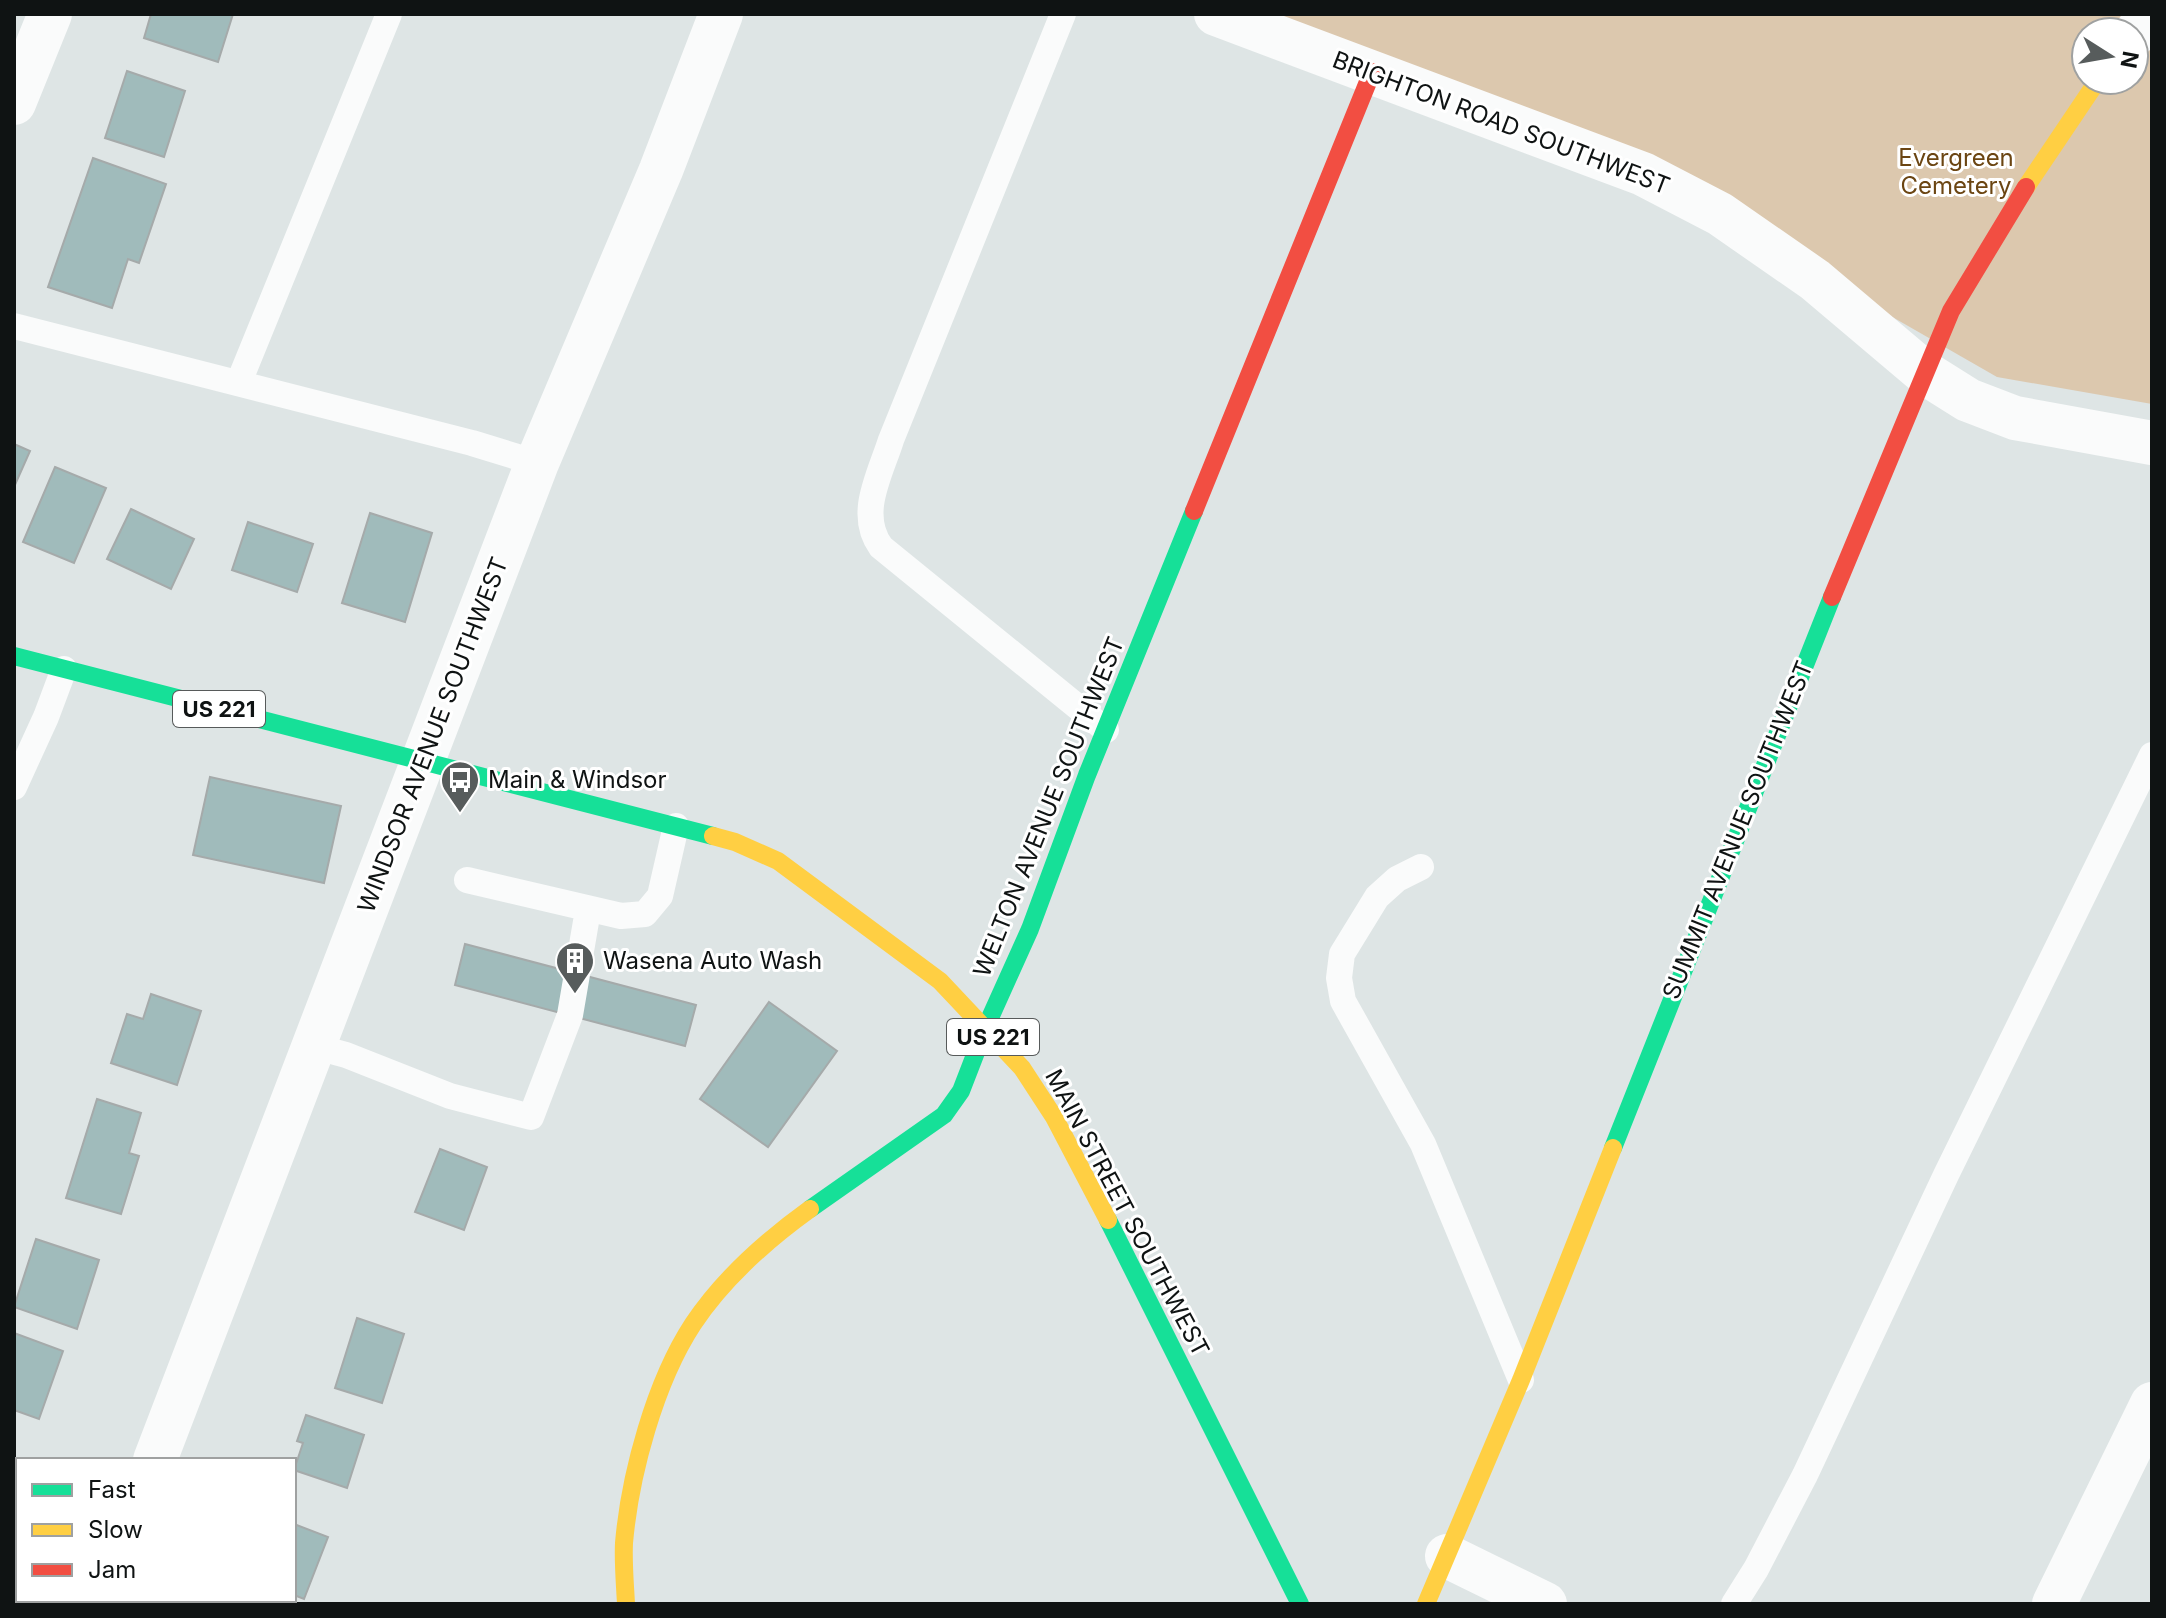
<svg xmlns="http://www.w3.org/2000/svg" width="2166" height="1618" font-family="Inter,sans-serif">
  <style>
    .green { fill: #dcc8ae; fill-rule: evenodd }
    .building { fill: #a0bbbb; stroke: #a5aaaa; stroke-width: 2 }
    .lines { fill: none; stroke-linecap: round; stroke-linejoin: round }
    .lane { stroke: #fafbfb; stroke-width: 26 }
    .street { stroke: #fafbfb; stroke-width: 44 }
    .fast { stroke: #16e098; stroke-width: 18 }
    .slow { stroke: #ffcf43; stroke-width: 18 }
    .jam { stroke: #f24e42; stroke-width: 18 }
    .labels { text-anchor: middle; stroke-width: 6; stroke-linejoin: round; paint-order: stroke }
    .shield { fill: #fff; stroke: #575a5a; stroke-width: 2 }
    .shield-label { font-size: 22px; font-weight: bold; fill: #0f1313 }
    .street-label { font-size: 24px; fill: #0f1313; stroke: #fff }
    .park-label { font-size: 24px; fill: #6b4512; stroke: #fff }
    .poi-label { font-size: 24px; fill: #0f1313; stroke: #fff; text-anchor: start }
  </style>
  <rect width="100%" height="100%" fill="#dee5e5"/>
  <path class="green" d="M1219 14H2152V404L1997 377 1643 174ZM2086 32H2134V80H2086Z"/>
  <path class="building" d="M151 14H233L218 62 144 38Z
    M127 71 185 91 164 157 105 138Z
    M93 158 166 184 139 263 128 259 112 308 48 287Z
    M14 444 30 451 14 487Z
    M55 467 106 488 74 563 23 542Z
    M131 509 194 539 171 589 107 559Z
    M370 513 432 533 405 622 342 603Z
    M248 522 313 544 297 592 232 570Z
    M210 777 341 806 324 883 193 855Z
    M465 944 696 1005 685 1046 455 985Z
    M151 994 201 1011 177 1085 111 1063 127 1014 143 1019Z
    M769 1002 837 1051 768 1147 700 1099Z
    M97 1099 141 1113 129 1153 139 1156 121 1214 66 1198Z
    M440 1149 487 1167 464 1230 415 1212Z
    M36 1239 99 1260 77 1329 14 1307Z
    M357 1318 404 1334 382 1403 335 1388Z
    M14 1333 63 1351 39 1419 14 1410Z
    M306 1415 364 1435 347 1488 294 1470 303 1443 297 1441Z
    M294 1524 328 1537 304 1599 294 1595Z"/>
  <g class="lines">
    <path class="lane" d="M1063 14 891 440C880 475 857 514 881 547L1106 730
      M14 326 472 443 537 463
      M239 382 389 14
      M14 787 46 717 64 669
      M1421 867 1397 879 1377 897 1342 954 1339 978 1343 1001 1423 1144 1521 1380
      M467 880 621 916 645 914 660 896 676 826
      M313 1046 346 1055 450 1096 531 1117 570 1015 588 910
      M1734 1604 1756 1569 1805 1475 1946 1175 2152 755"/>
    <path class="street" d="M1216 14 1643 174 1720 214 1815 280 1925 373 1968 400 2015 418 2152 443
      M2134 35 2150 14
      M14 103 50 14
      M155 1460 537 463 661 170 721 14
      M1447 1556 1545 1604
      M97 1604 98 1600
      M2054 1604 2152 1404"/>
    <path class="fast" d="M14 656 713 836
      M1613 1148 1832 597
      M810 1209 944 1115 961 1091 985 1029 1030 929 1087 775 1194 511
      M1108 1220 1300 1604"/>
    <path class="slow" d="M2026 187 2098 80
      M713 836 735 842 778 861 940 981 1022 1068 1054 1117 1108 1220
      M626 1604C625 1584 623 1563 624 1543 630 1474 655 1382 693 1324 723 1279 767 1240 810 1209
      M1426 1604 1521 1380 1613 1148"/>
    <path class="jam" d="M1194 511 1372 72
      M1832 597 1951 311 2026 187"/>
  </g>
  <defs>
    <symbol id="bus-pin" viewBox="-11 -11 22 30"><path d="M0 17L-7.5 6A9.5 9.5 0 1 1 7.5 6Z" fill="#575c5c" stroke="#fff"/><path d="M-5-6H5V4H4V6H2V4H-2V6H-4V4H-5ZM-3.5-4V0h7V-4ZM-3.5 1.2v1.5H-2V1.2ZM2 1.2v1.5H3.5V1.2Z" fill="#fff"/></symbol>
    <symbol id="building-pin" viewBox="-11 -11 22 30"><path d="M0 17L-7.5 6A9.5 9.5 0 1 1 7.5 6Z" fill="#575c5c" stroke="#fff"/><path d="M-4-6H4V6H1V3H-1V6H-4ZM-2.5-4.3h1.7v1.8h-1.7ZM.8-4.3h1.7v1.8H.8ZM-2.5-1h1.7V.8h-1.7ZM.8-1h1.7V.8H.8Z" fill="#fff"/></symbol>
  </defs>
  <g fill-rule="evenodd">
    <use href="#bus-pin" x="438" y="758" width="44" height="60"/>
    <use href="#building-pin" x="553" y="939" width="44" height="60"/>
  </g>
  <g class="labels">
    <g class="shield">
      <rect x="173" y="691" width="92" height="36" rx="6"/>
      <rect x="947" y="1019" width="92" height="36" rx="6"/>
    </g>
    <g class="shield-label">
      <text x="219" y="717">US 221</text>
      <text x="993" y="1045">US 221</text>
    </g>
    <g class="street-label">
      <text transform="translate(1501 123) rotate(21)" y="8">BRIGHTON ROAD SOUTHWEST</text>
      <text transform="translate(433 735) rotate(-69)" y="8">WINDSOR AVENUE SOUTHWEST</text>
      <text transform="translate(1049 807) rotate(-68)" y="8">WELTON AVENUE SOUTHWEST</text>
      <text transform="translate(1738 830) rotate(-68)" y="8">SUMMIT AVENUE SOUTHWEST</text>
      <text transform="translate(1127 1213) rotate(62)" y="8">MAIN STREET SOUTHWEST</text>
    </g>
    <g class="park-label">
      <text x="1956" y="166">Evergreen<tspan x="1956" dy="28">Cemetery</tspan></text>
    </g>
    <g class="poi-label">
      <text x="488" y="788">Main &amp; Windsor</text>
      <text x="603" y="969">Wasena Auto Wash</text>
    </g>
  </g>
  <rect width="2166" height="1618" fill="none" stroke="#0f1313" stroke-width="32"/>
  <rect x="16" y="1458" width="280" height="144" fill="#ffffff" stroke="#9fa1a1" stroke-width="2"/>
  <rect x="32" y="1484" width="40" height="12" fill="#16e098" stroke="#9fa1a1" stroke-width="2"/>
  <text x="88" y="1498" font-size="24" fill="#0f1313">Fast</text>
  <rect x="32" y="1524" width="40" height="12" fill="#ffcf43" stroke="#9fa1a1" stroke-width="2"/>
  <text x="88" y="1538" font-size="24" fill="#0f1313">Slow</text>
  <rect x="32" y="1564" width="40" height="12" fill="#f24e42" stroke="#9fa1a1" stroke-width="2"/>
  <text x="88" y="1578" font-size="24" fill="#0f1313">Jam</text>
  <g transform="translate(2110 56) rotate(101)"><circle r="38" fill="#ffffff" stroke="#9fa1a1" stroke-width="2"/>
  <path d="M0-6L14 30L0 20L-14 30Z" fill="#575c5c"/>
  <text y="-12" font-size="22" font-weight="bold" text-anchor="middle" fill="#0f1313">N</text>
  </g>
</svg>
